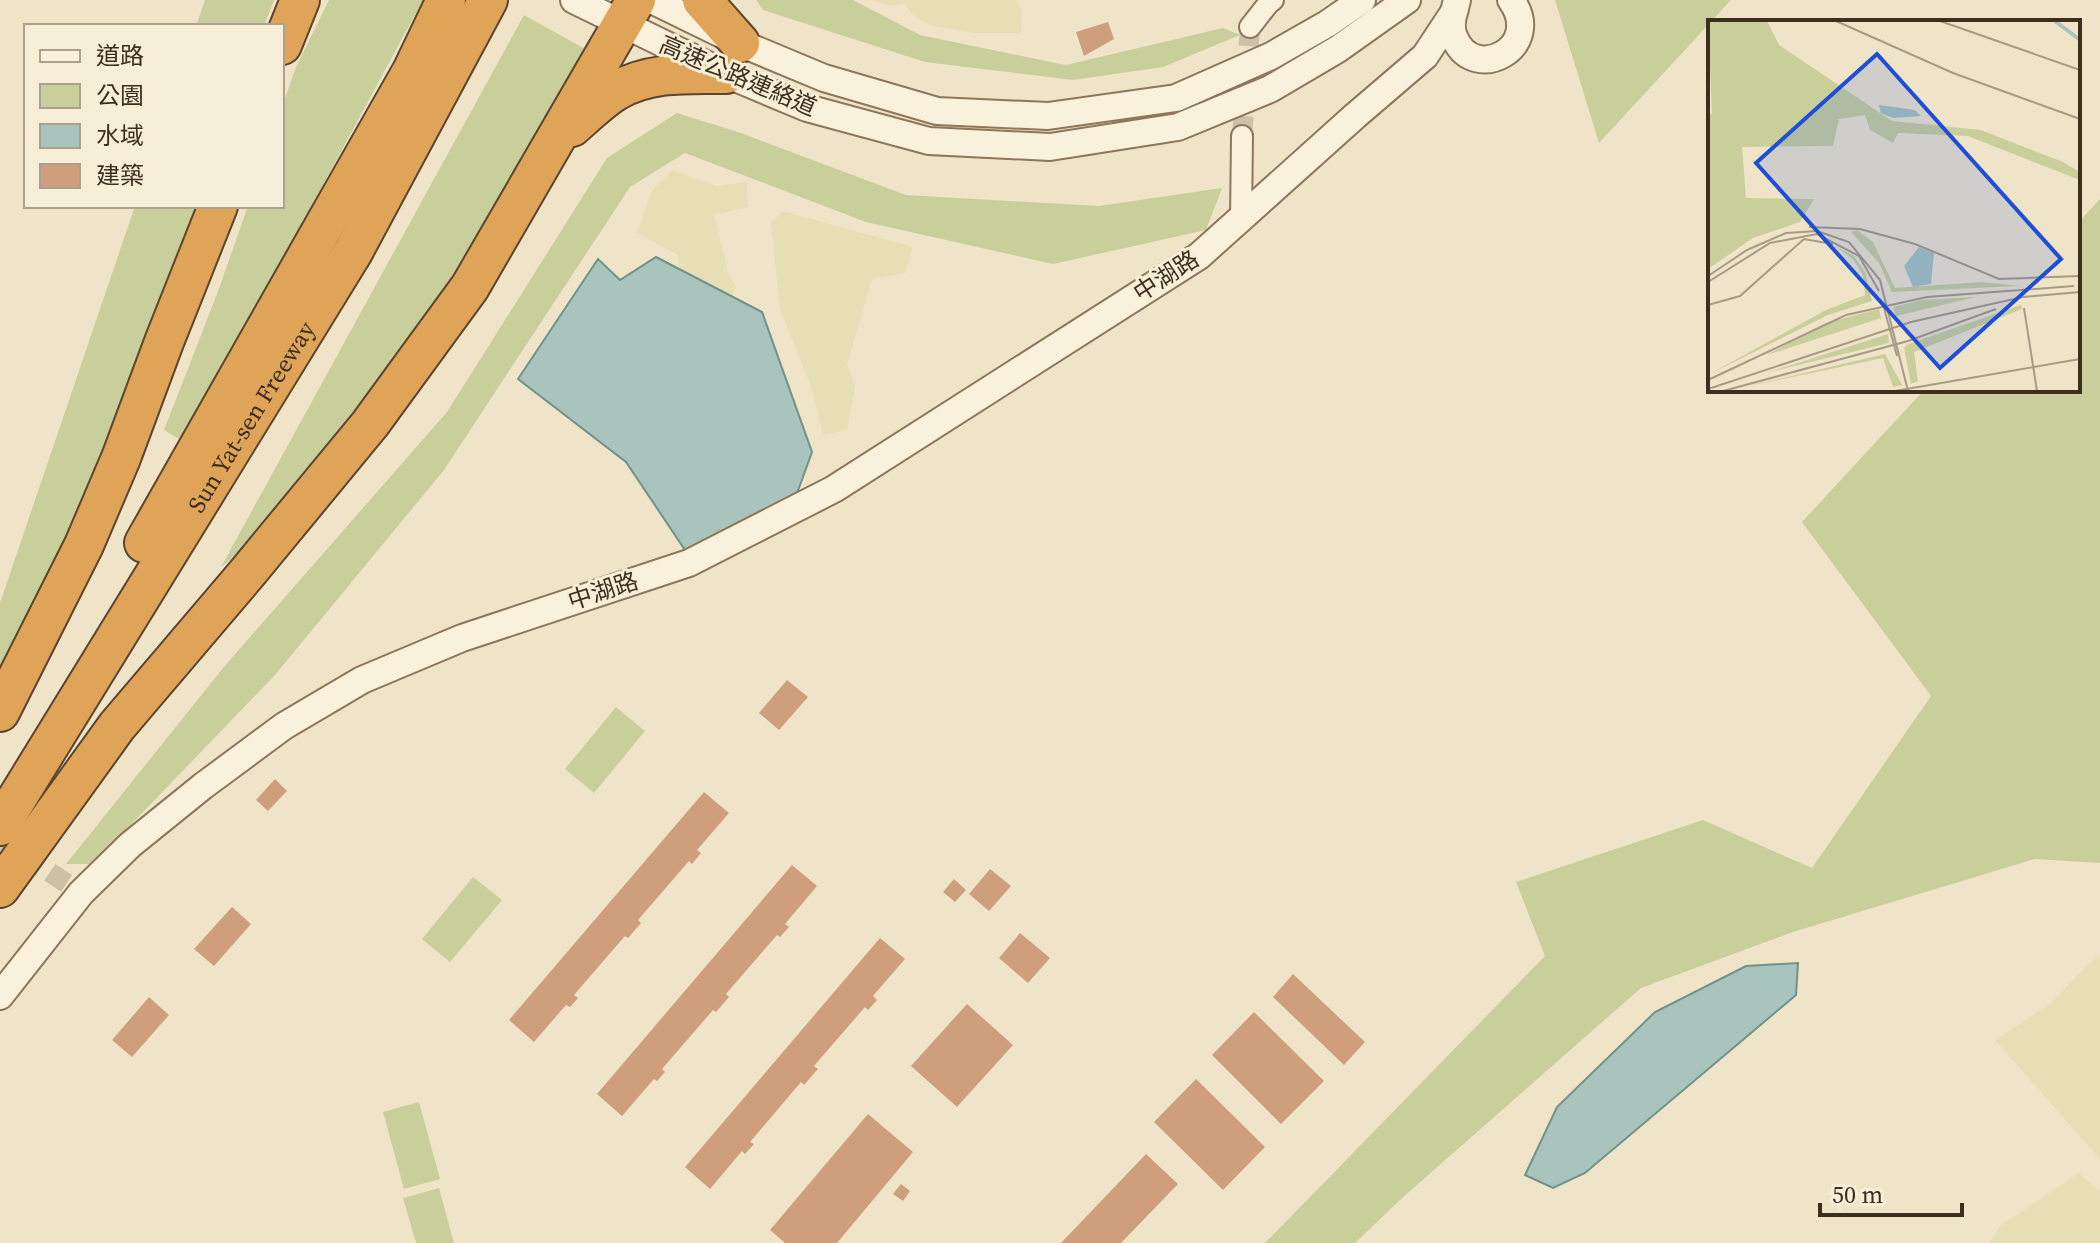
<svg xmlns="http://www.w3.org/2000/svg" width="2100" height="1243" font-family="'Source Serif 4','Noto Sans TC',serif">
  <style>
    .farmland { fill: #e6deb5 }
    .green { fill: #c9cf9b }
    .water { fill: #a9c4bc; stroke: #6f938a; stroke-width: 2 }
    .building { fill: #cf9f7d }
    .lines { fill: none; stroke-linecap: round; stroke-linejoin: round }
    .minor-tunnel { stroke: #ccc0a6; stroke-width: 20; stroke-dasharray: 20 10; stroke-linecap: butt }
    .minor-casing { stroke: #8d765c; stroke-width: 24 }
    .tertiary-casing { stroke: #8d765c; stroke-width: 30 }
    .motorway-casing { stroke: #5b4430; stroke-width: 42 }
    .minor { stroke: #faf1dc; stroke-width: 20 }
    .tertiary { stroke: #faf1dc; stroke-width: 26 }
    .motorway { stroke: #e0a458; stroke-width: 38 }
    .labels { text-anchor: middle; stroke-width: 6; stroke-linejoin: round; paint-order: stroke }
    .street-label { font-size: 24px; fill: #3d2e20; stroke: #f7eed8 }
    .inset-river { fill: none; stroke: #a9c4bc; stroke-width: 4 }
    .inset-road { fill: none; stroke: #a89b85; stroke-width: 2 }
    .view { fill: #1d4ed8; fill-opacity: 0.15; stroke: #1d4ed8; stroke-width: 4 }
    .inset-edge { fill: none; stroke: #3d2e20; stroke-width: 4 }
  </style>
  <rect width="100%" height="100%" fill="#f0e4c8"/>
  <path class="farmland" d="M873 0H1016L1022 11 1021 33H974L933 26 915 17 904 4 891 6Z
    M672 170 716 186 747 182 748 207 714 215 728 272 736 287 732 296 680 270 678 255 637 233 652 191Z
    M782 211 913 247 905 273 872 279 847 365 855 386 847 430 823 435 811 386 780 309 771 223Z
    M2100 955V1159L1995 1040 2050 1004 2088 964Z
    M2079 1173 2100 1191V1243H1989L2000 1226Z"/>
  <path class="green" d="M205 0H274L264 26H196Z
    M329 0H423L184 442 164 430 217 294 248 206H282V107L296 67Z
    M756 0H853L920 35 1066 65 1223 28 1240 35 1163 67 1073 80 925 62 763 10Z
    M1555 0H1731L1599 143Z
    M524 15 587 50 477 246 274 526 221 567Z
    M677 113 741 133 906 195 1099 206 1222 188 1206 230 1053 264 866 222 685 153 630 187 444 470 275 675 93 864H66L223 668 447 412 607 158Z
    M2100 199V863L2035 859 1793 932 1641 988 1401 1199 1355 1243H1265L1545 956 1516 882 1703 820 1812 868 1931 696 1802 522 1924 390H2078V223Z
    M135 206H198L89 501 0 687V603Z
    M616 707 645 731 594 793 565 769Z
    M473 877 502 900 450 962 422 939Z
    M419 1102 440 1179 404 1189 383 1112Z
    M439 1188 454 1243H416L403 1198Z"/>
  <path class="water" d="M656 257 762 312 812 452 796 496 699 553 685 550 626 462 518 379 598 259 620 280Z
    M1798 963 1796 995 1585 1173 1553 1188 1525 1175 1557 1107 1655 1012 1746 966Z"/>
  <path class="building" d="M1108 22 1114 39 1084 56 1076 32Z
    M787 680 808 697 779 730 759 713Z
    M275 779 287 791 268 811 256 800Z
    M704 792 729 813 697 850 701 853 692 864 689 861 638 920 641 923 628 938 625 936 574 995 578 998 570 1007 566 1005 534 1042 509 1020Z
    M792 865 817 886 785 924 789 927 780 937 777 935 726 994 729 997 716 1012 713 1010 662 1069 665 1072 657 1081 654 1079 622 1116 597 1094Z
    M990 869 1011 886 989 911 969 894Z
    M954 879 966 890 955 902 943 892Z
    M232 907 251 924 214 966 194 949Z
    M1020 933 1050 958 1028 983 999 958Z
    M880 938 905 959 873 996 877 1000 868 1010 865 1007 814 1066 818 1069 804 1085 801 1082 750 1142 754 1144 745 1154 742 1151 710 1189 685 1167Z
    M1293 974 1365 1042 1344 1065 1273 997Z
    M149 997 169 1015 132 1057 112 1040Z
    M967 1004 1013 1045 957 1107 911 1066Z
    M1254 1012 1324 1081 1281 1124 1212 1055Z
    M1196 1079 1265 1147 1223 1190 1154 1122Z
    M868 1114 913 1152 837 1243H785L770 1230Z
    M1146 1154 1178 1184 1121 1243H1061Z
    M901 1184 910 1191 903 1201 893 1194Z"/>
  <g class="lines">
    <path class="minor-tunnel" d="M1242 136 1250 27
      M0 839 81 893"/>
    <defs>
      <path id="minor" d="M1250 27 1268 4 1273 0
        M1241 220 1242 136"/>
      <path id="tertiary" d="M574 0 726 74 807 108 929 141 1050 147 1178 127 1270 89 1338 49 1407 0
        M652 0 740 43 824 78 937 111 1048 116 1176 98 1271 56 1327 24 1362 0
        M1455 9C1451 20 1450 29 1455 39 1475 84 1545 47 1511 0
        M0 996 81 893 130 845 203 786 284 726 362 680 462 638 689 563 834 489 1199 256 1355 116 1425 56 1454 12 1457 0"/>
      <g id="motorway">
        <path d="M702 0 740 43"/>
        <path d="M282 45 300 0"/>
        <path d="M572 127C586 115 600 101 616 91 650 71 689 74 726 74"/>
        <path d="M144 543 412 71 446 0"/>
        <path d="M0 712 84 545 121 458 164 342 218 206"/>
        <path id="s1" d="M0 826 353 252 488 0"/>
        <path d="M0 888 117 726 248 572 370 424 470 287 636 0"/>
      </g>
    </defs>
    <use href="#minor" class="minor-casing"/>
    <use href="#tertiary" class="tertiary-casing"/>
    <use href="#motorway" class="motorway-casing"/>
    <use href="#minor" class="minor"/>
    <use href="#tertiary" class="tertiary"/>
    <use href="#motorway" class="motorway"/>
  </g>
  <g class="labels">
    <g class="street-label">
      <text transform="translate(738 76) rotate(23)" y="8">高速公路連絡道</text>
      <text transform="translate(1166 276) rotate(-33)" y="8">中湖路</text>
      <text dy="8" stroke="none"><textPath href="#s1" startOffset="480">Sun Yat-sen Freeway</textPath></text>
      <text transform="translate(603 591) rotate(-18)" y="8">中湖路</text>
    </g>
  </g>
  <g transform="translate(1708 20)">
    <rect width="372" height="372" fill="#f0e4c8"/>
    <path d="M0 1H59L71 25 184 101 273 110 355 142 372 152V160L260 116 190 113 185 123 162 110 157 95 131 99 125 126 34 127 38 178 106 179 92 202 45 218 0 249V97L4 93ZM149 210 165 222 187 268 274 262 311 266 184 272 171 243 143 212ZM127 226 146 236 157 252 164 281 120 295 0 355 118 290 157 275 155 255 145 239ZM268 277 188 296 185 287 214 280ZM313 285 314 289 206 332 210 361 203 364 196 328 200 324ZM171 289 173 298 59 335 117 303ZM180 314 181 323 58 353ZM177 334 194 365 185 367 175 338 37 367Z" fill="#c9cf9b"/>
    <path d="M171 85 207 90 213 96 185 98 173 93ZM211 227 226 233 223 264 205 267 196 246Z" fill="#a9c4bc"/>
    <path class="inset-river" d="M347 1 372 20"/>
    <path class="inset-road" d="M128 1 245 53 372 99M232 1 372 50M101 207 152 209 207 224 291 259 372 256M0 256 39 230 78 213 109 211 141 222 172 260 200 371M0 262 62 223 109 214 151 236 171 271M0 285 32 276 96 219 125 224M176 288 189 336M316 288 329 371M0 360 138 295 219 277 366 266M0 369 203 302 315 277 372 272M15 371 200 321 288 289M187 371 372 339"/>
    <path class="view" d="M169 34 353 239 232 348 48 143Z"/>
    <rect width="372" height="372" class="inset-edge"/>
  </g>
  <rect x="24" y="24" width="260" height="184" fill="#f7eed8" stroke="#ada18e" stroke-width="2"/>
  <rect x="40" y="50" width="40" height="12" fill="#faf1dc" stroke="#ada18e" stroke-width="2"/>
  <text x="96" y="64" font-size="24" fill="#3d2e20">道路</text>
  <rect x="40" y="84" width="40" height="24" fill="#c9cf9b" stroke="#ada18e" stroke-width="2"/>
  <text x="96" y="104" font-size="24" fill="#3d2e20">公園</text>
  <rect x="40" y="124" width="40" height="24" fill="#a9c4bc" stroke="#ada18e" stroke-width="2"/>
  <text x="96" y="144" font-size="24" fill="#3d2e20">水域</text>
  <rect x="40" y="164" width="40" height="24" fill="#cf9f7d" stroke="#ada18e" stroke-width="2"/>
  <text x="96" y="184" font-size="24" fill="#3d2e20">建築</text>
  <path d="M1820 1203v12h142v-12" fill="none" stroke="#3d2e20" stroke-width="4"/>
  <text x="1832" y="1203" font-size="24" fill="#3d2e20" stroke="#f7eed8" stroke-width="6" paint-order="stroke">50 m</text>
</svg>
